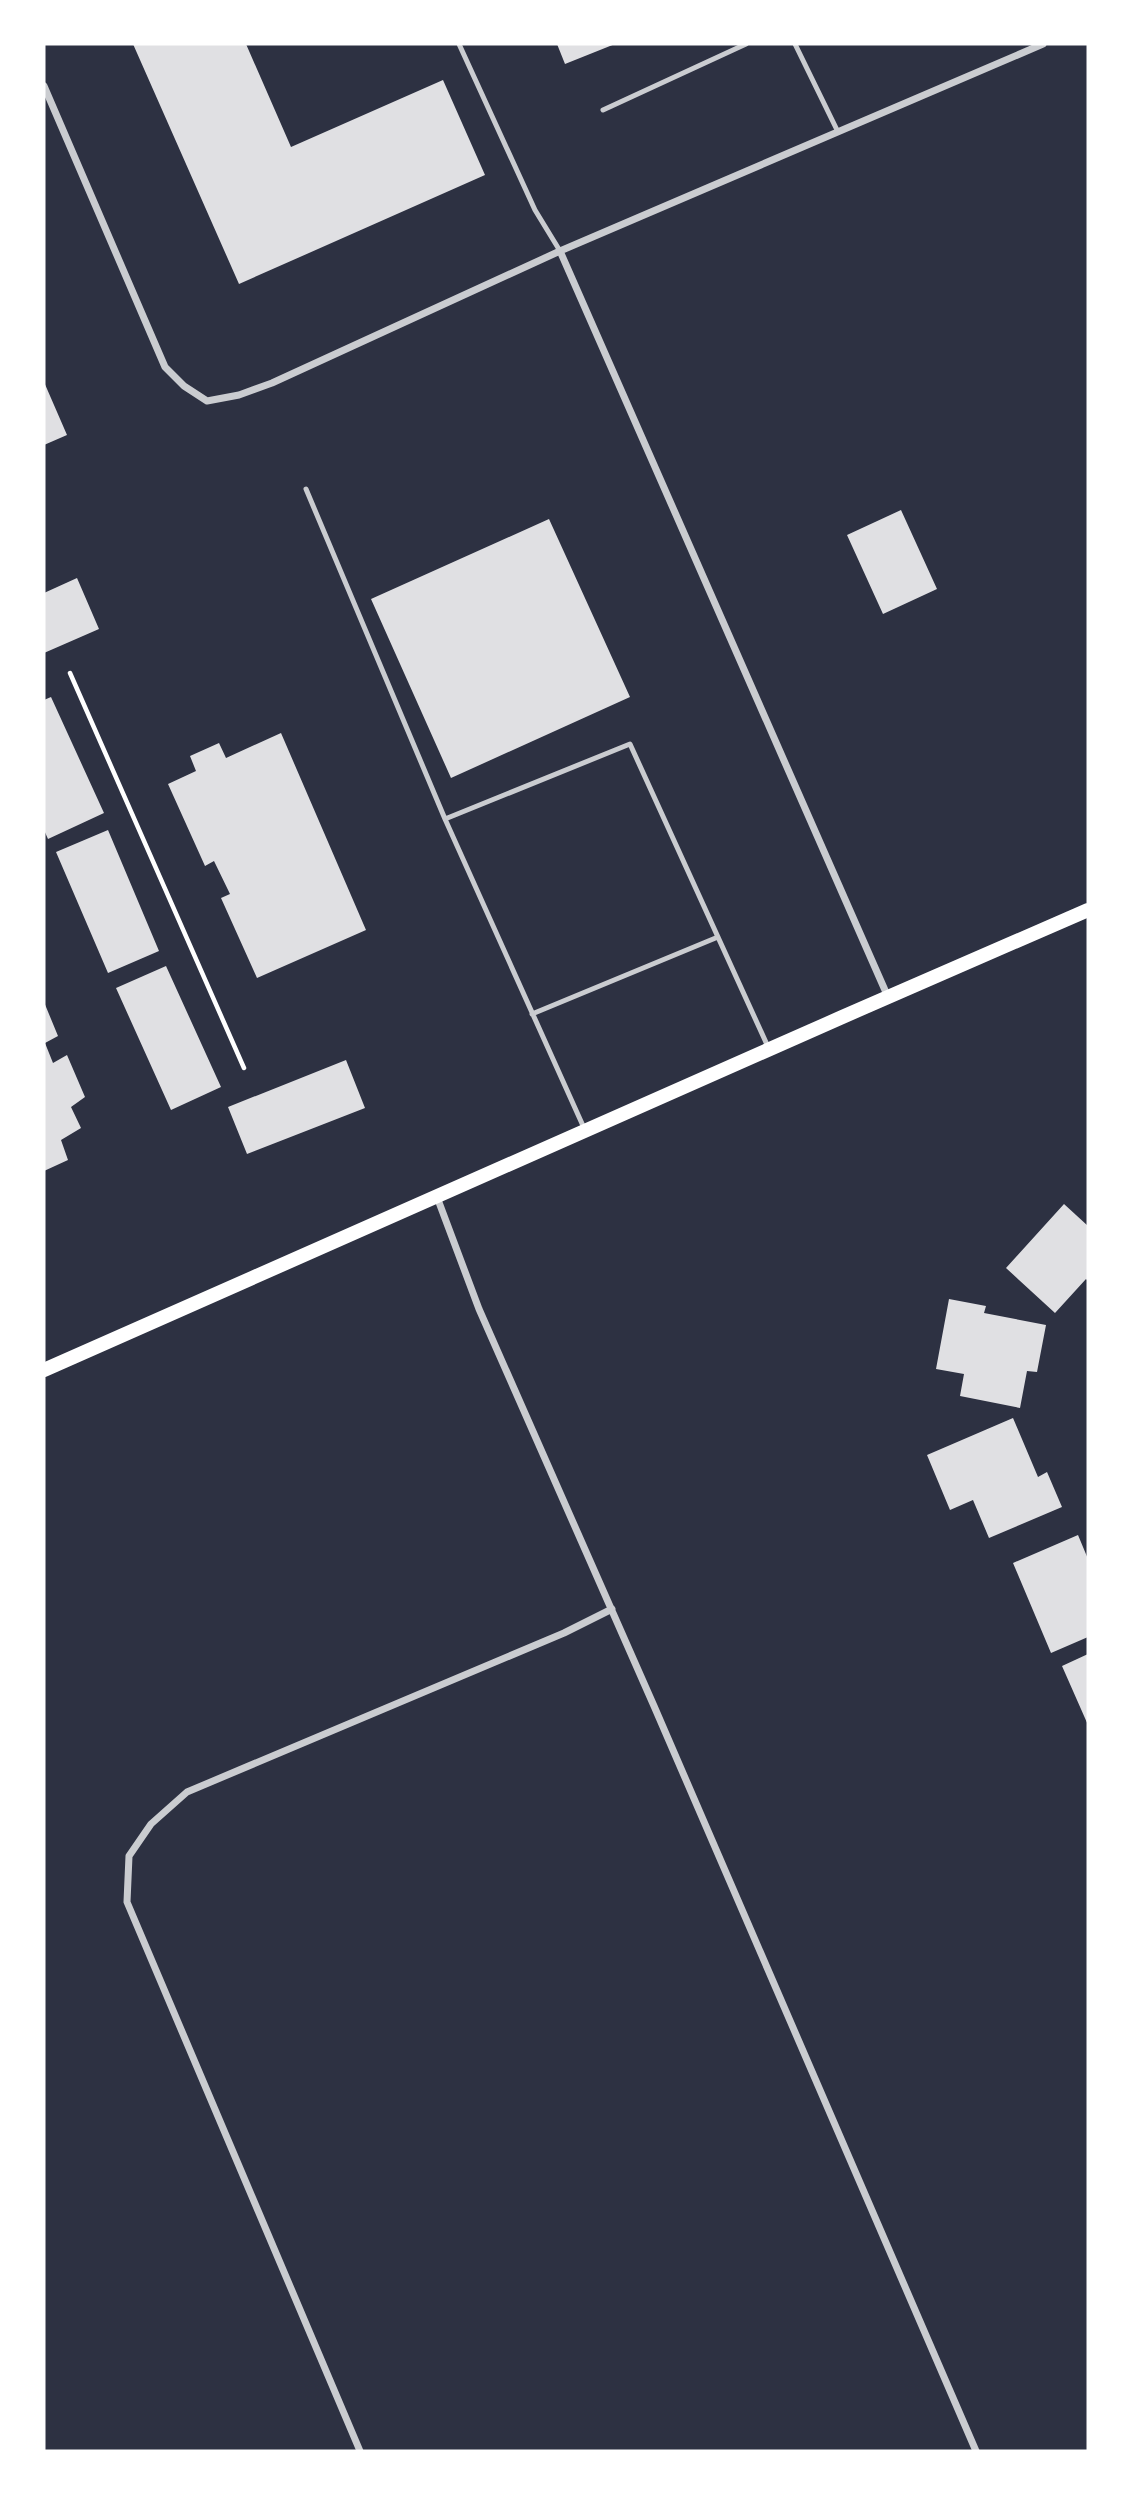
<svg xmlns="http://www.w3.org/2000/svg" width="1132" height="2495" font-family="'IBM Plex Sans',sans-serif">
  <style>
    .building { fill: #e0e0e3 }
    .lines { fill: none; stroke-linecap: round; stroke-linejoin: round }
    .path { stroke: #fff; stroke-width: 4.5 }
    .service { stroke: #caccd0; stroke-width: 5 }
    .minor { stroke: #caccd0; stroke-width: 7 }
    .secondary { stroke: #fff; stroke-width: 14 }
  </style>
  <rect width="100%" height="100%" fill="#2d3142"/>
  <path class="building" d="M133 44H246L291 147 443 80 485 175 239 284Z
    M557 44H615L565 64Z
    M44 382 67 435 44 445Z
    M901 510 937 589 883 614 847 535Z
    M549 519 630 697 451 778 371 599Z
    M77 578 99 629 44 653V593Z
    M51 697 104 813 48 839 44 830V700Z
    M281 733 366 930 257 978 221 898 230 894 214 861 205 866 168 784 196 771 190 756 219 743 226 758Z
    M108 830 159 951 108 973 56 852Z
    M166 966 221 1087 171 1110 116 988Z
    M44 1002 58 1036 45 1043 53 1063 67 1055 85 1097 71 1107 81 1128 61 1140 68 1160 44 1171Z
    M346 1060 365 1108 247 1154 228 1107Z
    M1064 1204 1088 1226V1281L1086 1279 1055 1313 1006 1268Z
    M949 1299 986 1306 984 1313 1046 1325 1037 1372 1027 1371 1020 1408 960 1396 964 1374 936 1369Z
    M1013 1418 1038 1477 1047 1472 1062 1507 989 1538 973 1500 950 1510 927 1455Z
    M1078 1535 1088 1559V1637L1051 1653 1013 1563Z
    M1088 1654V1725L1062 1666Z"/>
  <g class="lines">
    <path class="path" d="M70 673 244 1068"/>
    <path class="service" d="M459 44 535 210 560 251
      M795 44 838 132
      M603 110 746 44
      M306 489 445 819 584 1128
      M445 819 630 744 769 1049
      M532 1014 718 937"/>
    <path class="minor" d="M44 86 165 367 184 386 207 401 239 395 272 383 560 251 1043 44
      M560 251 888 997
      M437 1197 479 1309 654 1706 976 2451
      M360 2451 127 1902 129 1856 151 1824 187 1792 564 1633 612 1609"/>
    <path class="secondary" d="M44 1370 840 1018 1088 910"/>
  </g>
  <rect width="1132" height="2495" fill="none" stroke="#ffffff" stroke-width="91"/>
</svg>
